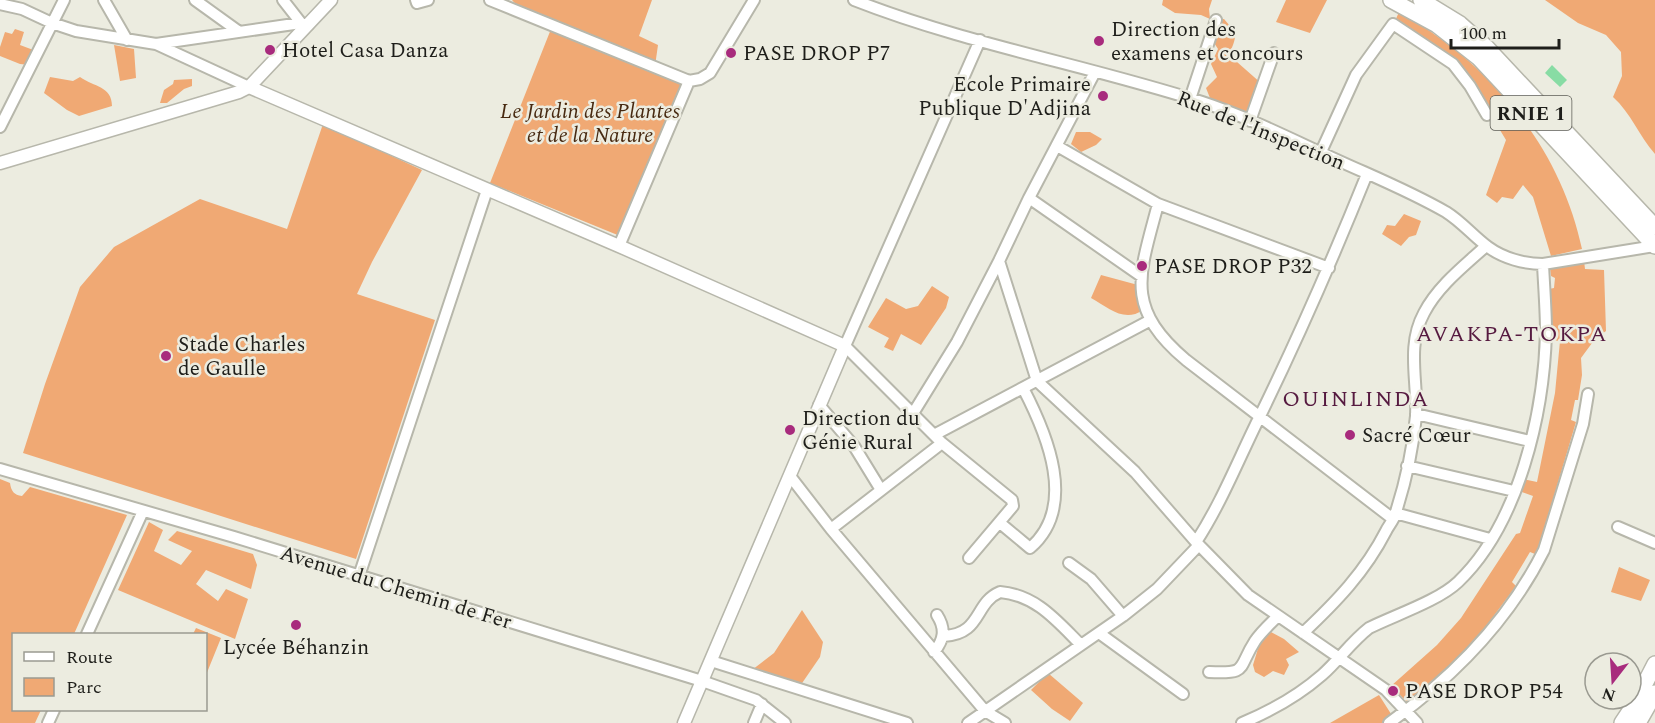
<svg xmlns="http://www.w3.org/2000/svg" width="1655" height="723" font-family="Spectral,serif">
  <style>
    .green { fill: #f0a974 }
    .water { fill: #88dca4 }
    .lines { fill: none; stroke-linecap: round; stroke-linejoin: round }
    .minor-casing { stroke: #b7b7ab; stroke-width: 14 }
    .major-casing { stroke: #b7b7ab; stroke-width: 15 }
    .highway-casing { stroke: #b7b7ab; stroke-width: 18 }
    .minor { stroke: #fff; stroke-width: 10 }
    .major { stroke: #fff; stroke-width: 12 }
    .highway { stroke: #fff; stroke-width: 15 }
    .poi-dot { fill: #a82b7d; stroke: #ecece0; stroke-width: 2 }
    .labels { text-anchor: middle; stroke-width: 5; stroke-linejoin: round; paint-order: stroke }
    .shield { fill: #ecece0; stroke: #5c5c55; stroke-width: 1.5 }
    .shield-label { font-size: 20px; font-weight: bold; fill: #1e1e1a }
    .poi-label { font-size: 21px; fill: #1e1e1a; stroke: #ecece0; text-anchor: start }
    .park-label { font-size: 21px; font-style: italic; fill: #472910; stroke: #ecece0 }
    .street-label { font-size: 21px; fill: #1e1e1a; stroke: #ecece0 }
    .neighbourhood-label { font-size: 22px; letter-spacing: 1.5px; fill: #561a40; stroke: #ecece0 }
  </style>
  <rect width="100%" height="100%" fill="#ecece0"/>
  <path class="green" d="M512 0H652L639 36 658 45 655 66 525 15Z
    M1163 0H1212L1209 9 1210 19 1201 15 1175 13 1162 5Z
    M1286 0H1327L1310 33 1276 22Z
    M1545 0H1655V154C1639 136 1631 113 1613 97L1622 76 1621 52 1606 35 1578 23Z
    M1399 12C1490 63 1560 146 1582 249L1551 256 1533 197 1523 185 1513 199 1502 197 1497 203 1486 195 1506 140 1462 67 1395 21Z
    M1224 19C1236 33 1238 35 1230 52L1237 62 1262 84 1252 114 1244 115 1210 98 1206 88 1217 77 1211 64 1218 49 1211 38 1216 20Z
    M15 29 24 32 20 45 36 51 30 65 20 64 0 56V47L5 32 12 34Z
    M551 29 683 82 620 236 490 183Z
    M114 45 134 49 136 78 120 81Z
    M50 77 73 81 80 77C94 87 112 86 112 106L79 116 67 110 44 93Z
    M192 79V86L184 89 167 103H160L164 90 173 84 174 80Z
    M323 124 422 170 372 262 357 294 435 320 356 559 23 453 45 384 80 287 114 247 200 199 287 229Z
    M1076 132H1090L1102 139 1096 145 1081 152 1071 144Z
    M1404 214 1421 221 1416 235 1409 237 1401 246 1382 234 1387 225 1395 226Z
    M1584 261 1585 269 1604 270 1606 331 1595 339 1581 358 1582 375 1578 400H1575L1571 420 1576 422 1539 547 1535 554 1530 552 1512 582 1516 586 1470 648 1409 704 1391 686 1437 645 1461 618 1516 534 1520 533 1533 496 1519 491 1523 479 1537 482 1555 393 1560 341 1550 340 1549 289 1554 288 1555 278 1551 276 1550 268Z
    M1101 275 1138 285 1143 310C1124 323 1109 308 1091 298Z
    M932 286 949 297 946 308 921 345 901 334 893 351 884 347 889 338 868 327 886 298 906 309 918 306Z
    M0 479 10 483C11 491 14 495 22 496L30 487 127 515 74 634H14V710H41L35 723H0Z
    M149 522 163 530 154 551 181 565 192 551 168 540 177 531 253 554 257 565 251 589 206 570 196 584 218 601 226 589 248 599 235 639 118 590Z
    M1619 567 1650 580 1641 601 1611 592Z
    M802 610 823 642 820 657 798 689 748 673 774 653Z
    M196 628 221 638 206 675V634H193Z
    M1269 631 1284 639 1299 652 1286 659 1289 665 1284 675 1273 671 1264 677 1255 672 1253 665 1260 642Z
    M1048 673 1083 703 1070 721 1052 709 1031 690Z
    M1379 695 1393 717 1385 723H1330Z"/>
  <path class="water" d="M1552 65 1567 80 1560 87 1545 73Z"/>
  <g class="lines">
    <defs>
      <path id="minor" d="M104 0 127 40
        M195 0 238 31
        M283 0 301 23
        M416 0 417 3 428 0
        M490 0 689 81 700 79 710 73 754 0
        M854 0C966 44 1087 65 1202 102 1257 120 1310 149 1364 172 1391 184 1420 197 1446 212 1462 222 1473 236 1488 247 1503 258 1524 264 1543 264L1655 246
        M0 4 22 9 52 23 76 31 156 44 249 87
        M156 44 301 23 308 25
        M1190 99 1216 20
        M1250 121 1274 53
        M0 127 64 0
        M1057 146 1158 204 1329 268
        M1320 154 1356 75 1393 24 1453 64 1470 86 1487 115
        M1029 198 1141 276
        M1158 204C1140 273 1123 307 1186 360L1393 519
        M619 246 689 81
        M999 261 1037 381 1135 472 1196 542 1248 595 1386 690 1417 723
        M819 405 854 446 881 490
        M1416 414 1530 441
        M912 415 957 342 999 261 1029 198 1095 72
        M934 435 1149 321
        M1407 466 1514 491
        M0 469 234 537 702 681 756 700 785 723
        M790 476 831 529 985 711 1005 723
        M1395 513 1490 539
        M1000 523 1030 548C1078 507 1047 434 1023 388
        M1618 527 1655 543
        M831 529 942 443
        M1196 542C1222 502 1239 458 1260 416 1299 336 1334 256 1367 174
        M969 558 1013 506 1012 500 942 443 845 346 980 40
        M1069 563 1091 579 1123 616
        M359 576 487 190
        M1099 633 1183 694
        M1303 633C1336 602 1365 572 1386 531 1389 525 1393 521 1395 515 1405 484 1413 448 1416 416 1418 381 1406 346 1424 313 1438 286 1464 266 1486 246
        M87 634 143 511
        M944 636C982 634 974 603 1000 592 1036 595 1057 621 1081 645
        M934 652C944 640 946 629 937 615
        M711 661 907 723
        M1209 672C1249 674 1237 669 1255 641 1261 632 1270 624 1278 616
        M48 723 54 710
        M754 723 762 704
        M968 723 1123 616 1157 589 1199 545
        M1242 723C1271 711 1299 695 1322 675 1339 660 1351 642 1369 628 1395 615 1438 601 1458 582 1519 524 1544 413 1546 332 1546 310 1544 286 1543 264
        M1389 723C1452 678 1509 620 1544 550L1583 424 1588 394"/>
      <path id="major" d="M249 87 619 246 845 346 684 723
        M0 163 239 92 249 87 331 0"/>
      <path id="highway" d="M1391 0 1437 25 1479 58 1655 246
        M1421 0 1460 24 1486 47 1655 227
        M1622 723 1634 705 1655 664
        M1638 723 1655 693"/>
    </defs>
    <use href="#minor" class="minor-casing"/>
    <use href="#major" class="major-casing"/>
    <use href="#highway" class="highway-casing"/>
    <use href="#minor" class="minor"/>
    <use href="#major" class="major"/>
    <use href="#highway" class="highway"/>
  </g>
  <g class="poi-dot">
    <circle cx="1099" cy="41" r="6"/>
    <circle cx="270" cy="50" r="6"/>
    <circle cx="731" cy="53" r="6"/>
    <circle cx="1103" cy="96" r="6"/>
    <circle cx="1142" cy="266" r="6"/>
    <circle cx="166" cy="356" r="6"/>
    <circle cx="790" cy="430" r="6"/>
    <circle cx="1350" cy="435" r="6"/>
    <circle cx="296" cy="625" r="6"/>
    <circle cx="1393" cy="691" r="6"/>
  </g>
  <g class="labels">
    <rect class="shield" x="1490.5" y="96" width="81" height="34" rx="4.5"/>
    <g class="shield-label">
      <text x="1531" y="120">RNIE 1</text>
    </g>
    <g class="poi-label">
      <text x="1111" y="36">Direction des<tspan x="1111" dy="24">examens et concours</tspan></text>
      <text x="282" y="57">Hotel Casa Danza</text>
      <text x="743" y="60">PASE DROP P7</text>
      <text x="1091" y="91" text-anchor="end">Ecole Primaire<tspan x="1091" dy="24">Publique D'Adjina</tspan></text>
      <text x="1154" y="273">PASE DROP P32</text>
      <text x="178" y="351">Stade Charles<tspan x="178" dy="24">de Gaulle</tspan></text>
      <text x="802" y="425">Direction du<tspan x="802" dy="24">Génie Rural</tspan></text>
      <text x="1362" y="442">Sacré Cœur</text>
      <text x="296" y="654" text-anchor="middle">Lycée Béhanzin</text>
      <text x="1405" y="698">PASE DROP P54</text>
    </g>
    <g class="park-label">
      <text x="590" y="118">Le Jardin des Plantes<tspan x="590" dy="24">et de la Nature</tspan></text>
    </g>
    <g class="street-label">
      <text transform="translate(1261 130) rotate(22)" y="7">Rue de l'Inspection</text>
      <text transform="translate(396 587) rotate(17)" y="7">Avenue du Chemin de Fer</text>
    </g>
    <g class="neighbourhood-label">
      <text x="1512" y="341">AVAKPA-TOKPA</text>
      <text x="1356" y="406">OUINLINDA</text>
    </g>
  </g>
  <rect x="12" y="633" width="195" height="78" fill="#ecece0" stroke="#9a9a91" stroke-width="1.5"/>
  <rect x="24" y="652" width="30" height="9" fill="#ffffff" stroke="#9a9a91" stroke-width="1.5"/>
  <text x="66" y="663" font-size="18" fill="#1e1e1a">Route</text>
  <rect x="24" y="678" width="30" height="18" fill="#f0a974" stroke="#9a9a91" stroke-width="1.5"/>
  <text x="66" y="693" font-size="18" fill="#1e1e1a">Parc</text>
  <g transform="translate(1613 681) rotate(197)"><circle r="28" fill="#ecece0" stroke="#9a9a91" stroke-width="1.5"/>
  <path d="M0-4.5L10 22L0 15L-10 22Z" fill="#a82b7d"/>
  <text y="-9" font-size="16" font-weight="bold" text-anchor="middle" fill="#1e1e1a">N</text>
  </g>
  <path d="M1451 39v9h108v-9" fill="none" stroke="#1e1e1a" stroke-width="3"/>
  <text x="1460" y="39" font-size="18" fill="#1e1e1a" stroke="#ecece0" stroke-width="4.5" paint-order="stroke">100 m</text>
</svg>
